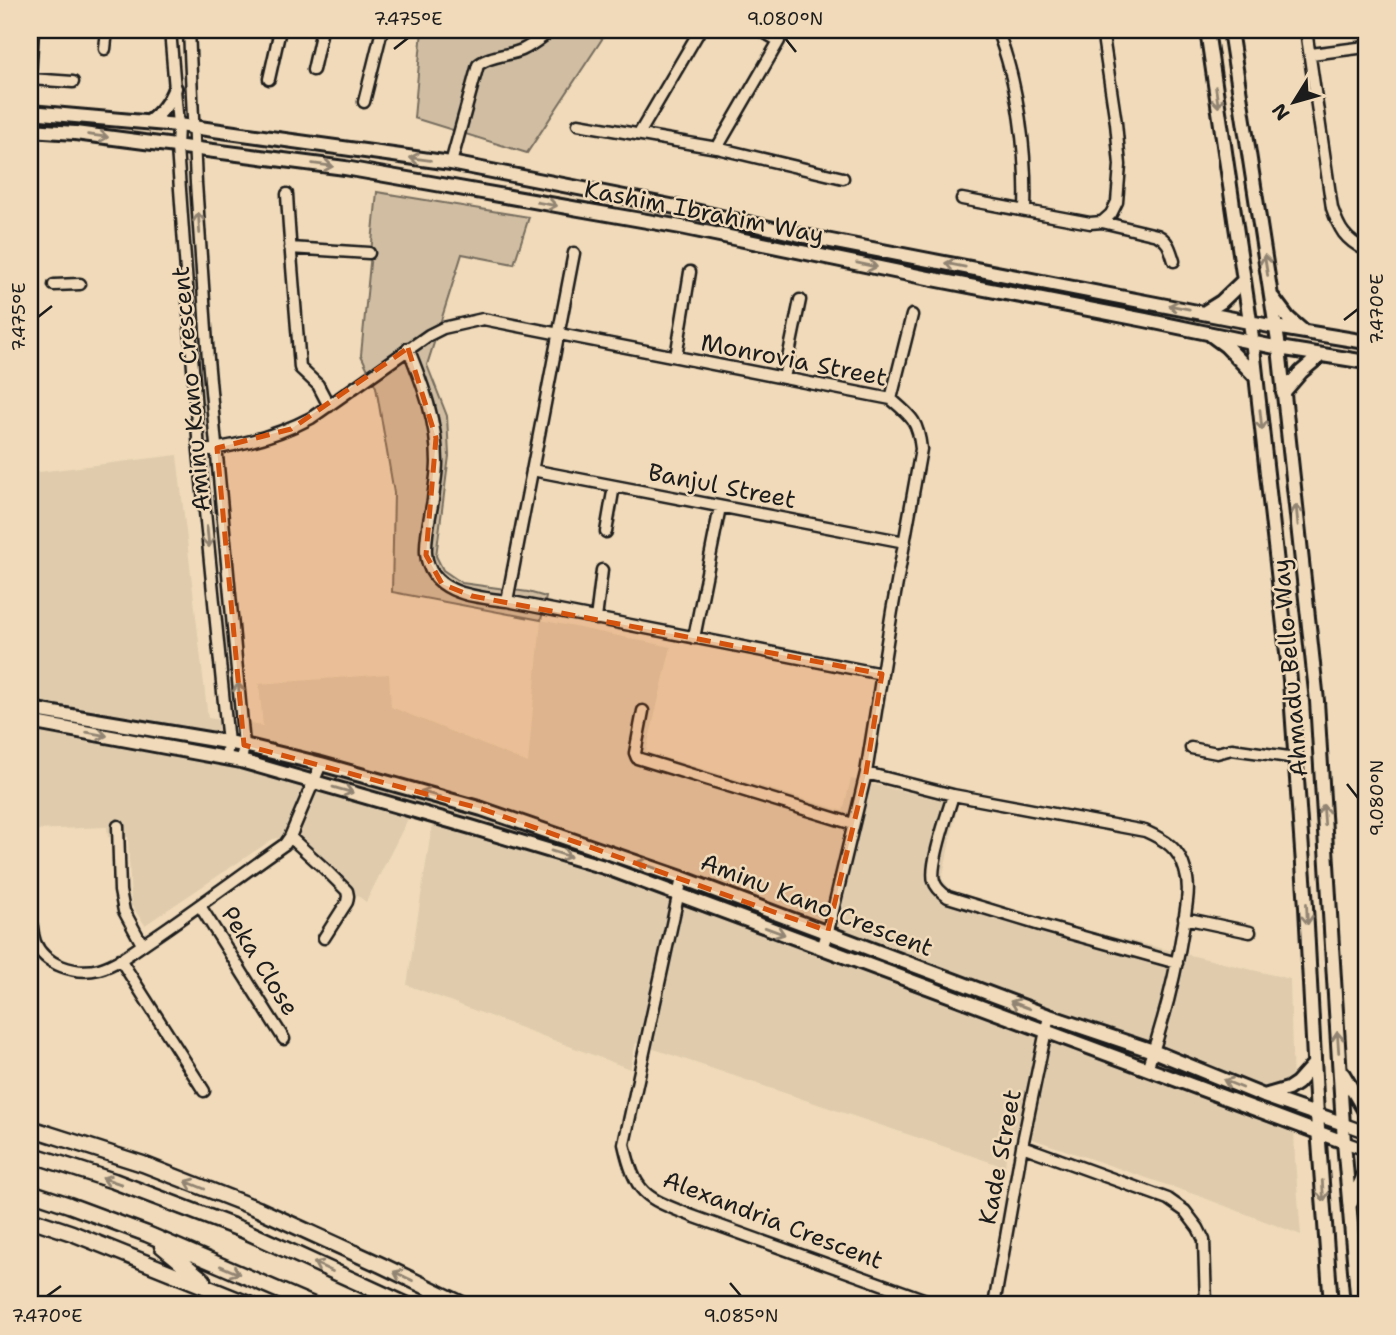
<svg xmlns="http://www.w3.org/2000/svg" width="1396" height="1335" font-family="'Shantell Sans',sans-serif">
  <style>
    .built { fill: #e0ccad }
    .green { fill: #d1bea2; stroke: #766d5f; stroke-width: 2 }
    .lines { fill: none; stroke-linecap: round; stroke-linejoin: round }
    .minor-casing { stroke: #1c1c1c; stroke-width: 15 }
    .major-casing { stroke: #1c1c1c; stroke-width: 18 }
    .highway-casing { stroke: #1c1c1c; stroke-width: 19 }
    .minor { stroke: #f0dab9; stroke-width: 10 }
    .major { stroke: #f0dab9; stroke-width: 12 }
    .highway { stroke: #f0dab9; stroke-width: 14 }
    .oneway { stroke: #918472 }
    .marked { fill: #d4530e; fill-opacity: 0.2; stroke: #d4530e; stroke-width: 5; stroke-dasharray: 14 9; stroke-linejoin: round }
    .ticks { fill: none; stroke: #1c1c1c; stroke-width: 2.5 }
    .labels { text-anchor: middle; stroke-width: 5; stroke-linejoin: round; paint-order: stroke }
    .street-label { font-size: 24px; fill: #1c1c1c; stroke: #f0dab9 }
    .neatline { fill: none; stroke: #1c1c1c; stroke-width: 2.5 }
    .ticks-label { font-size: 18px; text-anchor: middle; fill: #1c1c1c }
  </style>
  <rect width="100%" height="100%" fill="#f0dab9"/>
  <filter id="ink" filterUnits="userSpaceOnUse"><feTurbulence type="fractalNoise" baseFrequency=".0143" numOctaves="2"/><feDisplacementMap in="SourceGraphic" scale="14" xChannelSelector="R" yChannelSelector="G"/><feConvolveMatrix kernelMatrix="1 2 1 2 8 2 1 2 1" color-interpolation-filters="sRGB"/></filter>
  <g filter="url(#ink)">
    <path class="built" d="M177 455 208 718 263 726 259 684 389 674 391 707 528 763 541 620 671 647 646 752 843 811 851 779 958 804 942 879 951 890 1060 924 1290 979 1295 1159 1301 1235 1199 1196 1009 1131 1005 1167 636 1043 630 1069 407 985 432 825 408 819 366 902 295 848 301 835 273 839 145 925 131 905 128 837H108L107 827 36 830V747L30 746V473Z"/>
    <path class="green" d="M422 30H608L527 153 414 118Z
      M377 192 529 217 514 264 462 254 427 365 447 416 449 456 436 556 443 570 462 583 528 592 546 597 541 620 392 592 394 493 376 387 361 355Z"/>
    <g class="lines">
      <defs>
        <path id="minor" d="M170 30 178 125 177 148 199 451 228 743 226 758
          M189 30 196 183 208 359 244 745 241 761
          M997 30C1018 82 1027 153 1025 210
          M1306 30 1332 208C1339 229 1345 240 1366 250
          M105 49 107 30
          M1311 54 1366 47
          M313 70 322 30
          M30 76 33 30
          M30 79 73 82
          M269 79 280 30
          M364 102 382 30
          M578 124 717 148 843 178
          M639 134 700 30
          M717 148 779 41 760 30
          M451 163 478 65C490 55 508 56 522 50 533 45 542 37 552 30
          M287 194C290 252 296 310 300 368L318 385 329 406
          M962 199 1090 223 1102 222 1111 214 1117 202 1120 165 1116 123 1102 30
          M1102 222 1157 235C1169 241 1170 249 1174 261
          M290 248 369 253
          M54 285 80 284
          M408 348C423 385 437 422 437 462 437 475 434 487 433 500 430 517 425 536 426 553 429 594 476 597 507 601L882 674
          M676 357 690 272
          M784 378 800 300
          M891 399 912 315
          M199 451C238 446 277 436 311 418L429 335 443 328 483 319 891 399C912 417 918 421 921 449L892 611 866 773 828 931 822 948
          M532 470 905 542
          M606 532 614 486
          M507 601 574 253
          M596 619 602 570
          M694 638 720 507
          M643 711 635 753 637 758 853 824
          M1191 748 1217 753 1232 749 1296 758
          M866 773 953 795 1145 831C1165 840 1179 848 1185 870 1191 888 1186 905 1184 923 1176 973 1164 1022 1147 1069
          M953 795C948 813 929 865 934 881 936 888 942 893 948 897L1040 925 1177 963
          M118 826 120 891 124 911 142 944
          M290 837 325 869 347 891 348 896 347 902 324 938
          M682 878 624 1144C636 1197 647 1198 695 1217L940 1305
          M30 894C31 909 30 927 35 942 44 965 76 975 99 969 118 964 137 948 154 937 198 907 241 875 285 844L290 837 321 764
          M200 906 284 1039
          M1184 918 1250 932
          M120 959 204 1091
          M1344 1124 1366 1132
          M1344 1142 1366 1150
          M1022 1146 1168 1199 1185 1211 1198 1228 1204 1240 1206 1305
          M994 1305 1022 1146 1049 1016"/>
        <path id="major" d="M1207 30 1250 321 1290 680 1306 907 1317 1115 1331 1305
          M1230 30 1279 348 1317 701 1344 1142 1358 1305
          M30 112 178 125 451 163 686 209 805 236 1275 327 1366 342
          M149 122C162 112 169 103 175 88
          M30 130 75 133 345 168 681 227 928 278 1145 320 1279 348 1366 362
          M1273 298 1288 318 1303 331
          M1205 312 1221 302 1244 280
          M1211 335 1226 346 1256 377
          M1283 393 1301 372 1321 355
          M30 709 244 745 321 764 482 809 682 878 1049 1016 1153 1051 1264 1096 1344 1124
          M30 722 241 761 471 827 607 868 1344 1142
          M1343 1074 1366 1113
          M1264 1096 1288 1089 1297 1083 1314 1064
          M1351 1203 1366 1171"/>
        <path id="highway" d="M30 1128 143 1164 258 1209 381 1265 464 1305
          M30 1154 114 1181 243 1230 407 1305
          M30 1192 69 1205 147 1234 313 1305
          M30 1219 72 1233 251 1305
          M162 1246 203 1280"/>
      </defs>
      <use href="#minor" class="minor-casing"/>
      <use href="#major" class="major-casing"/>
      <use href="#highway" class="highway-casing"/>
      <use href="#minor" class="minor"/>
      <use href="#major" class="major"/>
      <use href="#highway" class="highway"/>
    </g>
    <defs><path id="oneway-shaft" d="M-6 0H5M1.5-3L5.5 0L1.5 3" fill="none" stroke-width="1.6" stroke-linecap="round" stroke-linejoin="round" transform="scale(1.75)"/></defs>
    <g class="oneway">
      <use href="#oneway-shaft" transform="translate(1217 97) rotate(82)"/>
      <use href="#oneway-shaft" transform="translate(98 136) rotate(8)"/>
      <use href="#oneway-shaft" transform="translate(420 159) rotate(-172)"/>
      <use href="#oneway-shaft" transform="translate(323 165) rotate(8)"/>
      <use href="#oneway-shaft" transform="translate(547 204) rotate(10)"/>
      <use href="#oneway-shaft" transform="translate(199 223) rotate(-94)"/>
      <use href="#oneway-shaft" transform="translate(867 265) rotate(12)"/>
      <use href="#oneway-shaft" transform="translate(955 265) rotate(-169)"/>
      <use href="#oneway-shaft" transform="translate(1266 265) rotate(-99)"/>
      <use href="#oneway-shaft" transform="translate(1179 307) rotate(-169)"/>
      <use href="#oneway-shaft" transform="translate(1261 420) rotate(84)"/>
      <use href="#oneway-shaft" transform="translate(1297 515) rotate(-96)"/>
      <use href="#oneway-shaft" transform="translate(208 537) rotate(84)"/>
      <use href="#oneway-shaft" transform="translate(239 693) rotate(-95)"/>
      <use href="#oneway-shaft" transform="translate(97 734) rotate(10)"/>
      <use href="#oneway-shaft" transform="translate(343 790) rotate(16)"/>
      <use href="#oneway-shaft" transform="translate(430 794) rotate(-164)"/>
      <use href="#oneway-shaft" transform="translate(1324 815) rotate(-94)"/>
      <use href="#oneway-shaft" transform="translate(561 854) rotate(17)"/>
      <use href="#oneway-shaft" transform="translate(646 865) rotate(-161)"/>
      <use href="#oneway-shaft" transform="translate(1307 914) rotate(87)"/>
      <use href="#oneway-shaft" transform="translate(775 931) rotate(20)"/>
      <use href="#oneway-shaft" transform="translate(1020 1005) rotate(-159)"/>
      <use href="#oneway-shaft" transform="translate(1338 1042) rotate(-94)"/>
      <use href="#oneway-shaft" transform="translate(1233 1084) rotate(-158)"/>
      <use href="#oneway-shaft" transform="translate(112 1181) rotate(-161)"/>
      <use href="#oneway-shaft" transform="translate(195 1185) rotate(-158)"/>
      <use href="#oneway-shaft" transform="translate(1323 1191) rotate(86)"/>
      <use href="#oneway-shaft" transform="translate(323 1267) rotate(-155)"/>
      <use href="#oneway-shaft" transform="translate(230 1270) rotate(23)"/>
      <use href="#oneway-shaft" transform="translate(403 1276) rotate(-154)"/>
    </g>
  </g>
  <path class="marked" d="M408 348 436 438 426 555 442 584 472 596 882 674 866 773 828 931 482 809 244 745 217 448 291 429Z"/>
  <path class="ticks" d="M785 38 796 52M394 49 408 38M38 317 52 306M1344 320 1358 309M1347 784 1358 798M730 1283 741 1296M47 1296 61 1286"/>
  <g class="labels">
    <g class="street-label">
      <text transform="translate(704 212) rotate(11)" y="8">Kashim Ibrahim Way</text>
      <text transform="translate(794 360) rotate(11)" y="8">Monrovia Street</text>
      <text transform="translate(191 389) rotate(-95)" y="8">Aminu Kano Crescent</text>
      <text transform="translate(722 486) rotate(11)" y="8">Banjul Street</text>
      <text transform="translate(1290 668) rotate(-95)" y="8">Ahmadu Bello Way</text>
      <text transform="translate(817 905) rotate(21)" y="8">Aminu Kano Crescent</text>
      <text transform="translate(260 961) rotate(58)" y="8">Peka Close</text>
      <text transform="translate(1000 1157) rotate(-79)" y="8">Kade Street</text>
      <text transform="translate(773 1220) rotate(21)" y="8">Alexandria Crescent</text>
    </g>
  </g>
  <rect width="1396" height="1335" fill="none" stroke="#f0dab9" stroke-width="77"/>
  <g transform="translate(1294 102) rotate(233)" stroke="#f0dab9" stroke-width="5" paint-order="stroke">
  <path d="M0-5L12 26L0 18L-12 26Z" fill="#1c1c1c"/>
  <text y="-10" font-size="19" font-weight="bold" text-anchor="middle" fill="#1c1c1c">N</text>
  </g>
  <rect x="38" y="38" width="1320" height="1258" class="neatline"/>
  <g class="ticks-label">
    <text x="408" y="25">7.475°E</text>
    <text x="785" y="25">9.080°N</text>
    <text transform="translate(1377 309) rotate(-90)" y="6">7.470°E</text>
    <text transform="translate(19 317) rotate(-90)" y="6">7.475°E</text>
    <text transform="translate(1377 798) rotate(-90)" y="6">9.080°N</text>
    <text x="47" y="1322">7.470°E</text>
    <text x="741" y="1322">9.085°N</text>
  </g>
</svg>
